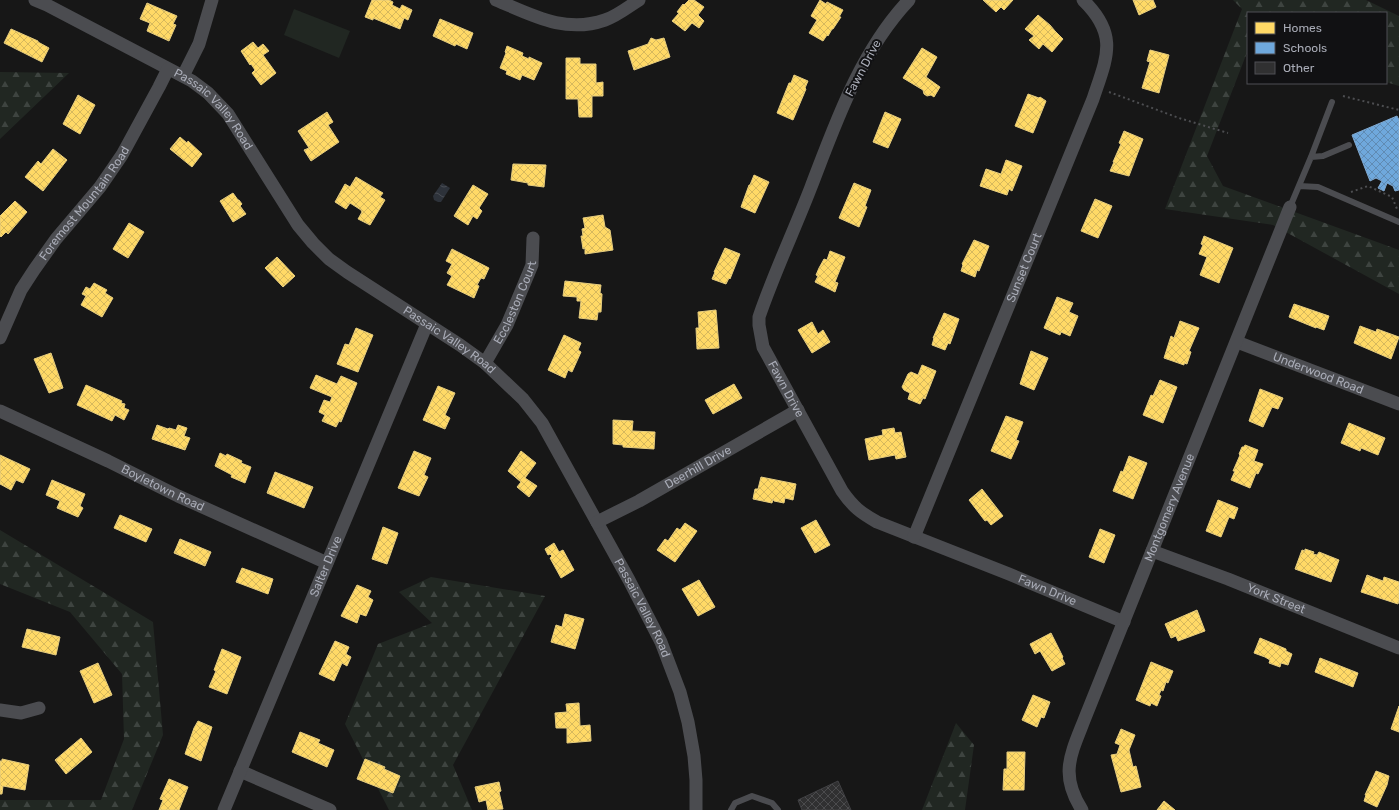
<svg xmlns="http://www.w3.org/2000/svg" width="1399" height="810" font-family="Rubik,sans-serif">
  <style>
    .grass { fill: #212722 }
    .forest { fill: url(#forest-firs) }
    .water { fill: url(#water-waves) }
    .homes { fill: url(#homes-cross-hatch); stroke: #e5cc7e }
    .schools { fill: url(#schools-cross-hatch); stroke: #80a9d1 }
    .building { fill: url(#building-cross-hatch); stroke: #404043 }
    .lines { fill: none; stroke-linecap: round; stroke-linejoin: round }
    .path { stroke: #4d4e51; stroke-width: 2; stroke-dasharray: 2 3; stroke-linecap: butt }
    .service { stroke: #4b4c50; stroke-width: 6 }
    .minor { stroke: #4b4c50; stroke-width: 13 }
    .labels { text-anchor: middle; stroke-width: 4; stroke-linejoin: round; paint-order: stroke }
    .street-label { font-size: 12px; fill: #a9acb7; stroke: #111113 }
  </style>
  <defs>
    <pattern id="forest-firs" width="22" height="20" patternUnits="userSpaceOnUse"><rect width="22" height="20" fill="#212722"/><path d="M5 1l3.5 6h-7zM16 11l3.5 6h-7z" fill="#3e4440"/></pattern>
    <pattern id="water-waves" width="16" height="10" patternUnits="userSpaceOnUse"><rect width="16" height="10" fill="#2d323a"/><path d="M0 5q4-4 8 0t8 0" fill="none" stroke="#494d54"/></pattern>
    <pattern id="homes-cross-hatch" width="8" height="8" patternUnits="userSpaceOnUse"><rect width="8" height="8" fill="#ffd966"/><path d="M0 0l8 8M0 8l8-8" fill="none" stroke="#d6b85d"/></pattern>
    <pattern id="schools-cross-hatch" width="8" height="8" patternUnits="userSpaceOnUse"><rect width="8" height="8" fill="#6fa8dc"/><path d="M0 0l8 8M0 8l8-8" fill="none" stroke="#608bb3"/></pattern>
    <pattern id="building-cross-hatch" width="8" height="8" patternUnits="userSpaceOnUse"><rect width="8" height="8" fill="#303031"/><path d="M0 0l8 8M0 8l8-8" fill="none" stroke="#4b4b4d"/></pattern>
  </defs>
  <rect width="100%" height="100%" fill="#171717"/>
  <path class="grass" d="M294 9 350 31 339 58 284 35Z"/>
  <path class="forest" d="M1233 0H1366L1399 16V86L1386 82V13H1248V50L1207 156 1223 186 1399 250V294L1273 225 1165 209 1242 9Z
    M0 72 69 73 0 139Z
    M0 530 153 622 163 735 132 810H0V800H101L124 739 122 674 70 612 0 584Z
    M431 577 545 596 453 765 472 810H389L345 724 378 644 432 623 399 592Z
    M956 723 974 745 965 810H922Z"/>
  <path class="water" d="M442 183 450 188 441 202H438L434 200 433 196Z"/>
  <path class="homes" d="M372 0H389L393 2 392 5 400 9 402 5 412 10 408 20 404 18 400 29 373 18V20L365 17Z
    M689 0H694L704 7 698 15 704 21 699 28 692 23 685 31 672 21 679 13 677 12 683 4 684 5Z
    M820 0 826 4 827 2 843 10 839 17H841L833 29H832L828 36 827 35 823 41 809 33 817 20 811 16Z
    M983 0H1013L1004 10 1001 7 996 12Z
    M1133 0H1153L1156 7 1139 15Z
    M147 3 177 16 173 24 176 25 169 41 147 31 150 23 140 19Z
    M1038 15 1050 25 1055 31 1063 39 1052 52 1043 44 1039 49 1029 40 1034 36 1025 29Z
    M440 19 473 33 467 49 456 44 455 46 433 36Z
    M11 29 38 41V42L49 48 42 62 4 43Z
    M651 38 656 40 664 38 670 57 634 70 628 51 648 44Z
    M253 42 258 48 263 44 269 51 263 55 276 73 261 85 252 73 255 70 251 64 250 65 241 51Z
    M507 46 523 53 522 56 529 59V57L542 63 534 80 522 75 520 80 506 74 507 71 500 68 506 53 505 52Z
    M922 48 937 57 926 77 940 87 934 97 931 95 927 96 924 94 923 90 903 78Z
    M1150 50 1169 55 1159 93 1142 88 1150 62 1147 61Z
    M566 58H580V64H596V83L603 82V96H592V117H579L578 99H566Z
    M794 75 808 81 805 88 806 89 793 120 777 113 789 83H791Z
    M1028 94 1039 98 1040 97 1046 101 1033 133 1015 126Z
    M78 95 95 105 80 134 63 124Z
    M327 112 333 122 328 125 339 142 311 161 304 150 309 148 298 131Z
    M885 112 901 119 888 148 873 142Z
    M1124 131 1143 139 1129 176 1110 171 1114 162H1113L1121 144 1119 143Z
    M180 137 187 143 188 141 202 154 192 167 170 149Z
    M53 149 67 160 43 191 25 177 38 161 41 164Z
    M1006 160 1022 166 1012 191 1009 189 1007 195 980 186 986 169 1001 174Z
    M513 164 546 165 544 187 528 185V183L511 180Z
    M754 175 769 182 755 213 741 207 749 185H750Z
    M356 177 383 193 380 197 385 200 370 225 358 219 362 212 361 210 350 203 346 209 335 202 345 184 350 187Z
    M854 183 871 190 865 206 867 207 859 227 839 218Z
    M473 185 488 194 479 208 482 211 477 219 473 216 468 225 454 216Z
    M233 193 238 200H239L242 204 240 206 246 214 233 222 220 201Z
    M1095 199 1112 206 1098 238 1081 231Z
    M15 201 27 212 8 234 6 232 1 237 0 236V216Z
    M603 215 605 227 610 230 613 250 585 254V248L583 249 581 236H583L582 229 585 228 583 218Z
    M129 223 144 232 128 258 113 249Z
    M1204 236 1233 248 1219 283 1200 275 1207 257 1199 254 1203 245 1201 244Z
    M974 240 989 246 979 271 977 270 975 277 961 271 963 265 962 264Z
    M725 248 740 254 730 279 729 278 726 284 712 279 715 272H714Z
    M452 249 489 268 484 279 481 278 477 285 479 286 474 298 447 285 452 276 447 273 452 264 446 261Z
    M830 251 845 257 835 282 838 283 835 292 815 282 818 276 816 275 819 268 824 259 827 260Z
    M277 257 295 276 283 287 265 268Z
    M565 281 601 285 600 293 602 294 601 312H598L597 320 579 318 581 301H577V297L563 296Z
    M94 283 107 290 105 293 113 298 102 317 81 305 86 296 82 294 86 287 90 289Z
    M1057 297 1073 303 1069 312 1078 316 1070 336 1061 332 1060 335 1044 328Z
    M1294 304 1329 316 1324 330 1316 327V328L1289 317Z
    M716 310 719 348 697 349 696 328H699L698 312Z
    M944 313 959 319 950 344 948 343 945 350 932 345 934 338H933Z
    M1180 321 1199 328 1189 351 1191 352 1187 364 1184 363V365L1164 358 1171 336 1174 338Z
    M812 322 818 334 823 330 830 342 812 353 798 330Z
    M1360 326 1376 332 1377 329 1399 337 1391 359 1354 343Z
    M356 328 373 335 358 372 337 364 345 344 349 345Z
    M564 335 581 343 578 350 581 352 572 372 568 370 565 378 548 370Z
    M1031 351 1048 358 1034 390 1020 384Z
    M51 353 63 388 49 393 34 359Z
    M922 365 936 371 925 399 923 398 920 404 908 399 910 393 904 390 902 387 908 374 911 372 918 375Z
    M316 375 337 384 341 376 357 383 341 422 339 421 336 427 322 421 325 415 319 412 324 400 330 402 332 397 310 388Z
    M1160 380 1177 387 1163 423 1143 415 1151 395 1153 396Z
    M734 384 742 398 713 414 705 400Z
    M86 385 122 401 121 403 125 404 124 408 129 410 124 420 115 415 112 421 77 405Z
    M438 386 455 393 445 415 450 418 445 429 423 420Z
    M1260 389 1283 398 1278 409 1272 407 1263 427 1249 421Z
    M1006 416 1023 422 1016 440 1019 441 1011 459 991 451Z
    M613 420 633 421 632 431 655 432 654 449 623 447V445L613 444Z
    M1349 423 1385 438 1378 455 1361 448 1360 451 1341 443Z
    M157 425 168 429 169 428 176 430 178 425 187 428 184 436 190 438 185 450 152 439Z
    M894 428 895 433 901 432 906 457 896 459 895 455 869 460 865 439 883 435 882 430Z
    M1245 445 1258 450 1254 461 1263 464 1258 474 1256 473 1250 488 1231 480 1235 471H1233L1240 455 1239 454 1242 447H1244Z
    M414 451 431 458 424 475 428 477 419 496 398 488Z
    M521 451 536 463 525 478 537 486 529 497 517 487 521 482 508 471Z
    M220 453 226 456 227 454 242 461 241 463 251 467 245 483 231 477 232 475 215 466Z
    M0 455 30 469 23 483 16 480 11 490 0 484Z
    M1129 456 1147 463 1133 499 1113 491 1121 471 1123 472Z
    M275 472 313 487 304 508 267 493Z
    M761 477 796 484 793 500 785 498 784 503 774 501 773 499 772 503 753 499 755 489H758Z
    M52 480 85 494 80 506 83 508 78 517 57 508 60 501 46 495Z
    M982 489 1003 516 991 525 987 520 985 521 969 500Z
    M1218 500 1238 508 1234 519 1229 517 1221 537 1206 531Z
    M120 515 152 529 146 542 114 528Z
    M816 520 830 545 815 553 801 528Z
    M685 523 697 531 675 562 657 550 665 539 668 541 677 528 680 530Z
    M383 527 398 533 387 564 372 559Z
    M1100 529 1115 535 1104 563 1089 557Z
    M180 539 211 552 205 566 174 553Z
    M554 543 559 552 563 550 574 570 561 578 550 558 552 556 550 554 548 555 545 549Z
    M1305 549 1314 552 1313 554 1317 555 1319 552 1339 560 1331 582 1295 569 1302 550 1305 551Z
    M242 568 273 579 268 594 236 582Z
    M1367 575 1383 581 1384 577 1399 582V600L1398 604 1361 592Z
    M699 580 715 607 698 616 682 589Z
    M357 585 371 591 368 597 373 600 366 616 360 614 357 623 341 616Z
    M1197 610 1205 631 1178 641 1176 636 1171 638 1165 624Z
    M565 614 584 619 575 649 551 642 556 625 562 627Z
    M27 629 60 637 56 655 22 647Z
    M1051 633 1063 657 1062 658 1065 664 1052 671 1040 651 1035 654 1030 644Z
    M1260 638 1286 649V651L1292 654 1288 665 1281 663 1280 667 1269 663 1270 660 1265 657 1254 653Z
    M335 641 349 647 346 654 351 657 347 666 342 663 334 681 319 674Z
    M222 649 241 657 227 694 209 687 216 671 214 670Z
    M1320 658 1358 673 1353 687 1315 672Z
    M1151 662 1173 671 1168 683 1166 682 1163 691 1161 690 1159 695 1161 696 1157 706 1151 703 1150 706 1136 700Z
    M98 663 112 695 94 703 80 671Z
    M1033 695 1050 702 1044 718 1041 717 1037 727 1022 720Z
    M579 703 580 726 590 725 591 741 567 743V728H556L555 713 567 712 566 704Z
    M1399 706V732L1391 729Z
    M198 721 212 727 201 761 185 754 194 728Z
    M1121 729 1135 735 1129 750 1133 767 1136 766 1141 787 1121 792 1111 755 1117 754 1120 745 1115 743Z
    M300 732 320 740 318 743 334 750 327 767 292 752Z
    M81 738 92 752 66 774 55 760Z
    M1007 752H1025L1024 790H1003L1004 769H1007Z
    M2 759 29 765 25 790 3 786 2 794H0V761H2Z
    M365 759 385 767 384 769 400 776 393 793 357 779Z
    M1376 771 1389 776 1387 785 1377 807 1364 801 1366 795H1365Z
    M169 779 188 787 179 810H159L163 800 160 799Z
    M499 782 501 791 499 792 503 809 488 810 486 800 479 802 475 787Z
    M1164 801 1175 810H1157Z"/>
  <path class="schools" d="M1397 116 1399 120V190L1395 191 1393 186 1387 183 1384 191 1378 188 1382 181 1376 178 1370 181 1352 135Z"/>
  <path class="building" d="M838 781 851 810H802L798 800Z"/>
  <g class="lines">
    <path class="path" d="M1109 92 1179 118 1228 133
      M1343 96 1399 110
      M1351 192 1368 186 1392 197 1397 209"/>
    <path class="service" d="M1311 157 1323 156 1349 145
      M1299 186 1318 187 1399 222
      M1290 207 1311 157 1332 102
      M731 810 735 803 752 796 772 803 778 810"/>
    <g class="minor">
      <path id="s1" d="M35 0 47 5 192 81 208 93 228 114 298 225 313 243 329 259 347 272 460 345 485 363 523 399 542 423 629 580 661 642 680 692 688 722 694 756 696 780V810"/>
      <path d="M496 0C532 15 565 34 605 20 617 16 628 7 639 0"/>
      <path id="s2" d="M909 0C860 52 836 122 811 187 794 231 774 273 759 317V325L763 347 842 491C853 507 861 513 877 522L1009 574 1124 622"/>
      <path d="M183 76 199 44 212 0"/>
      <path id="s3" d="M0 338 21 290 34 270 56 239 100 187 122 155 159 87 168 69"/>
      <path id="s4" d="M1237 342 1399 404"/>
      <path id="s5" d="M485 363 507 325 532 265 533 238"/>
      <path id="s6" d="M0 411 108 461 178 496 327 563"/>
      <path id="s7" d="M597 522 639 501 798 410"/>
      <path id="s8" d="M914 537 1093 99C1107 57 1119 35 1083 0"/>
      <path id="s9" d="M1152 551 1228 579 1399 648"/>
      <path d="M0 710 21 713 39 708"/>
      <path d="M240 771 330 810"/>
      <path id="s10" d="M224 810 427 324"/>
      <path id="s11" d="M1082 810C1059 774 1071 754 1085 718L1290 207"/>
    </g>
  </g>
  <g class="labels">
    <g class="street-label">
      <text transform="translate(863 68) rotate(-62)" y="4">Fawn Drive</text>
      <text dy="4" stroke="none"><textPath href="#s1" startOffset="212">Passaic Valley Road</textPath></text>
      <text dy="4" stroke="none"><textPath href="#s3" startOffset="160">Foremost Mountain Road</textPath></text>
      <text dy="4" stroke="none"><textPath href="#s8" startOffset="291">Sunset Court</textPath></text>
      <text dy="4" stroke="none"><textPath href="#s5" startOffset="68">Eccleston Court</textPath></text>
      <text dy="4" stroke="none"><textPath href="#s1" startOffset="548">Passaic Valley Road</textPath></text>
      <text dy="4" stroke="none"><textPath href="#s4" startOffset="87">Underwood Road</textPath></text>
      <text dy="4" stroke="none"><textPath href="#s2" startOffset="431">Fawn Drive</textPath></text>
      <text dy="4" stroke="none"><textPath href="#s7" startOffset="115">Deerhill Drive</textPath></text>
      <text dy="4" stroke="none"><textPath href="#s6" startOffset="180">Boyletown Road</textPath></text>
      <text dy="4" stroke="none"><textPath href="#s11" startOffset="324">Montgomery Avenue</textPath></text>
      <text dy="4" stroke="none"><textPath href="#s10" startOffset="264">Salter Drive</textPath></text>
      <text dy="4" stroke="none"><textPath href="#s2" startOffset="778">Fawn Drive</textPath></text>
      <text dy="4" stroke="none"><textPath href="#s9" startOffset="133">York Street</textPath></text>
      <text dy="4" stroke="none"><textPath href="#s1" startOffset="884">Passaic Valley Road</textPath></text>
    </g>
  </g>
  <rect x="1247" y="12" width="140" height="72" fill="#111113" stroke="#4e4f55"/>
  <rect x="1255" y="22" width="20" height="12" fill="#ffd966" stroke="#4e4f55"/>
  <text x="1283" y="32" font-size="12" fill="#a9acb7">Homes</text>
  <rect x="1255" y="42" width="20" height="12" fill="#6fa8dc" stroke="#4e4f55"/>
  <text x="1283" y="52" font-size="12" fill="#a9acb7">Schools</text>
  <rect x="1255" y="62" width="20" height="12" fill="#303031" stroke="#4e4f55"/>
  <text x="1283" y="72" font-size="12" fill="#a9acb7">Other</text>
</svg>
